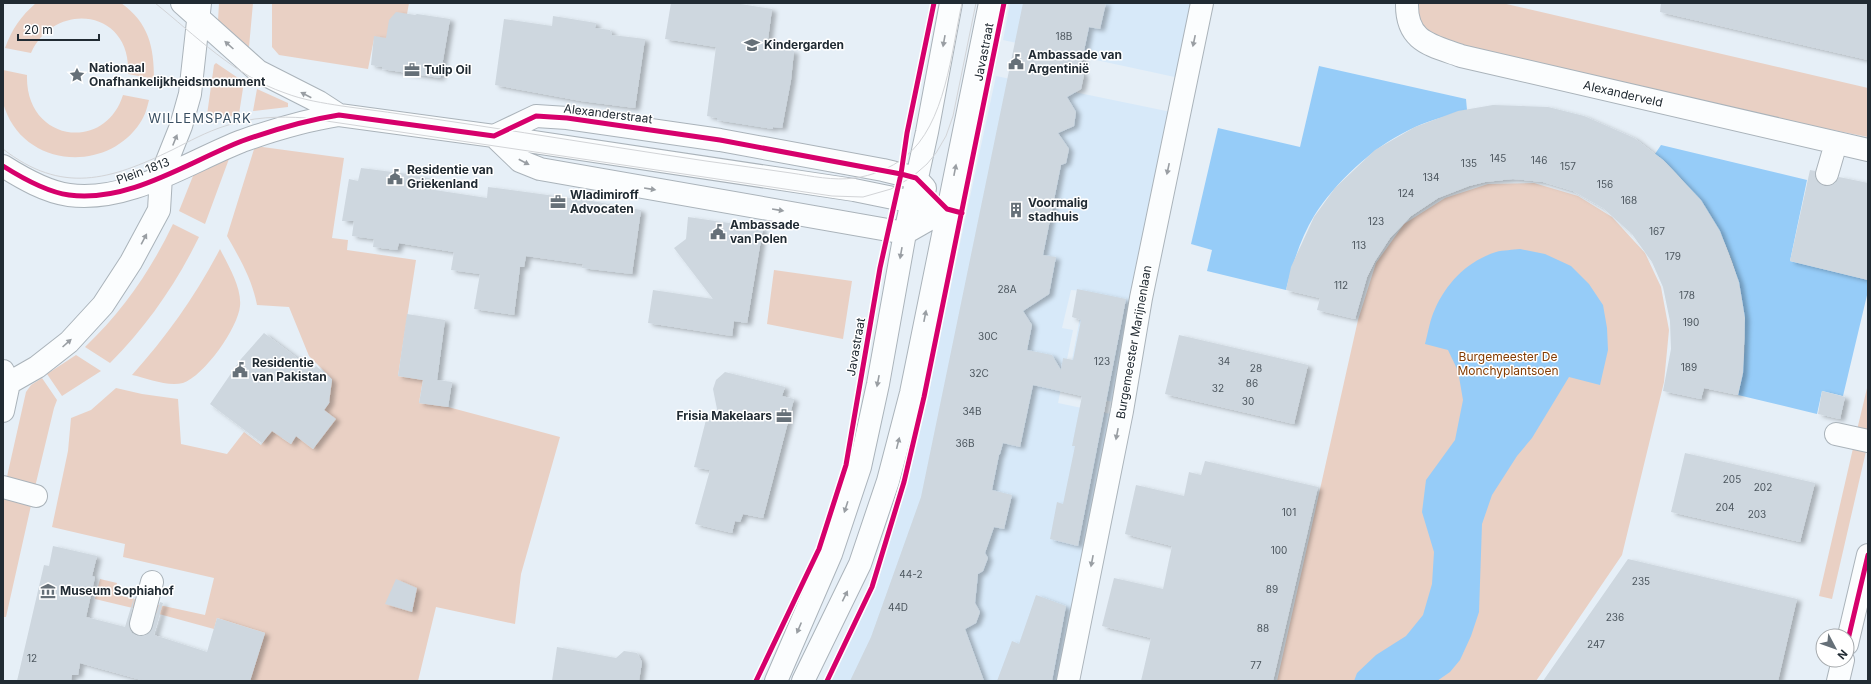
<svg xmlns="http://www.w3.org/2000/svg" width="1871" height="684" font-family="Inter,sans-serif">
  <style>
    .built { fill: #d7e9f9 }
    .green { fill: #e9d0c4 }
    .water { fill: #96ccf8 }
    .building { fill: #ced7df; filter: url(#shadow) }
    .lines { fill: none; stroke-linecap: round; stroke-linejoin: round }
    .minor-casing { stroke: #aab3ba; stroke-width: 24 }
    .major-casing { stroke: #aab3ba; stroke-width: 24 }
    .minor { stroke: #fbfdfe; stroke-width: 22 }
    .major { stroke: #fbfdfe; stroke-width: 22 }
    .tram { stroke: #d2d4d7; stroke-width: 1 }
    .cycleway-casing { stroke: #fff; stroke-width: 8 }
    .cycleway { stroke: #d6006c; stroke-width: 5 }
    .oneway { fill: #999ea3 }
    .labels { text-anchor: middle; stroke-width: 3; stroke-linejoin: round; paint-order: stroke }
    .number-label { font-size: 10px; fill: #4c565e }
    .poi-label { font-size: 12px; font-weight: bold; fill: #212b33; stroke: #fff; text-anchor: start }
    .street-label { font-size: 12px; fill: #212b33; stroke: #fff }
    .park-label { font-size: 12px; fill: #833b02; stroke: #fff }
    .neighbourhood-label { font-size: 13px; letter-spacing: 1px; fill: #384e61; stroke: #fff }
  </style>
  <defs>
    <filter id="shadow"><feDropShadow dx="4.5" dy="2.5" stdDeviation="2" flood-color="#0004"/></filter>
  </defs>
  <rect width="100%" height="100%" fill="#e6eff7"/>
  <path class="built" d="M1010 3H1202L1184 79 1003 40Z
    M996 76 1176 113 1123 404 1066 392 1085 291 1071 290 1062 328 1073 330 1058 403 1120 416 1067 681H830L876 570 904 481 949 295Z"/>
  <path class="green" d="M36 3H121C149 23 154 47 154 79L128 74C132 9 55 0 31 53L5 48C12 29 21 16 36 3Z
    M219 3H253L249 47 218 20Z
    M272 3H409L407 14 386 38 374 39 368 69 279 55 272 47Z
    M1407 3H1502L1868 88V137L1461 56 1432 45Z
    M216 63 244 82 239 114 208 123 206 122 214 65Z
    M3 70 27 75C25 142 105 153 123 95L149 100C147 108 145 116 140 123 107 173 26 168 5 109 0 97 3 82 3 70Z
    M257 89 288 103V107L253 111Z
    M255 146 344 158 332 238 348 240 347 250 416 260 398 376 423 380 419 403 448 407 560 437 521 574 515 624 436 607 418 681H250L265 633 217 618 214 629 148 611 150 603 205 615 214 578 123 557 125 544 52 527 68 451 71 418 91 410 116 388 142 394 178 399 181 444 227 454 244 432 261 445 277 424 282 438 291 444 296 436 313 449 335 419 324 410 330 402 323 397 331 386 332 379 309 356 289 307 257 305C252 279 240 259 227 236Z
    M233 148 205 224 179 211 197 166Z
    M1534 183 1578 196 1612 217 1645 253 1661 287 1669 330 1664 382 1622 555 1536 681H1277L1358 320 1376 263 1404 224 1445 198 1488 184Z
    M173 224 199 237C176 284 147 326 110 363L85 347C123 311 151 270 173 224Z
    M220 249C228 265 242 288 240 306 238 328 204 376 183 383 167 387 147 378 132 375 167 336 196 295 220 249Z
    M774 270 852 281 843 339 767 324Z
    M76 355 101 371 62 396 47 374Z
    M42 378 57 400 54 408 35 487 6 481 26 392 31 385Z
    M1868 384V432L1857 430Z
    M1854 444 1867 447 1832 599 1819 596Z
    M3 495 32 501 6 617H3Z
    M100 579 117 583 114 594 143 601 141 610 95 599Z"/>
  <path class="water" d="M1319 66 1466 99 1467 110C1447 116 1426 121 1407 131 1372 148 1335 183 1314 216 1301 237 1292 266 1286 290L1207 271 1212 250 1191 244 1218 128 1300 147Z
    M1661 145 1807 180 1790 261 1868 280V291L1843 396 1822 391 1817 414 1738 395C1756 318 1738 239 1683 181 1674 171 1666 161 1655 154Z
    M1520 249 1545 254 1571 266 1589 284 1603 305 1607 328 1608 350 1600 385 1569 377 1532 438 1517 456 1492 495 1482 524 1479 612 1471 636 1460 660 1450 672 1437 681H1354L1357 673 1376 655 1406 636 1423 615 1432 584 1434 552 1422 512 1426 480 1455 440 1463 400 1458 371 1448 350 1425 344C1428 333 1430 319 1435 309 1447 282 1468 261 1496 252 1503 250 1513 250 1520 249Z"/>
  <path class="building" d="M671 3H734L772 9 767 47 794 51 791 80 782 128 773 127V129L717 120V118L707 116 716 47 665 39Z
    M1023 3H1106L1100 29 1089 27 1080 70 1084 75 1081 89 1067 97 1076 112 1074 126 1058 133 1069 149 1066 163 1061 165 1043 255 1056 257 1049 294 1023 311 1032 325 1027 350 1052 355 1061 370 1063 358 1073 360 1081 320 1072 317 1077 289 1126 299 1078 546 1050 539 1057 502 1063 504 1075 446H1072L1082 396 1033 385 1020 447 1003 443 1000 454 999 455 992 490 1012 495 1004 529 994 527 985 553 988 558 983 571 978 574 975 603 980 612 976 623 965 629 984 681H850L871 637 921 497Z
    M1661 3H1868V60L1660 12Z
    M396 12 415 15 417 14 450 19 440 78 382 69V67L371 65 374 36 386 38 389 20Z
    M553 16 596 23 595 28 610 30 612 35 645 39 635 108 581 101 495 85 504 19 552 26Z
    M1493 105 1548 107 1584 116 1625 134 1634 138 1663 160 1701 200 1720 231 1739 282 1745 318 1743 373 1738 395 1704 388 1701 399 1663 391 1671 349 1670 321 1663 287 1652 262 1632 234 1603 208 1573 191 1543 182 1513 179 1485 182 1469 186 1438 198 1411 216 1390 238 1375 261 1367 277 1355 319 1317 310 1320 298 1286 290 1291 267 1314 217 1335 188 1375 150 1415 127 1458 111Z
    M361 168 408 174V175L429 178 428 189 487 198 488 187 592 201 641 210 632 274 582 268 583 264 526 256 524 267H520L514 315 474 309 480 274 451 270 454 252 399 243 397 250 373 247 374 239 352 236 354 221H342L349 179 358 181Z
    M1810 170 1815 171V177L1818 182 1824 186H1830L1835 183 1839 177 1868 183V280L1790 261Z
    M688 217 763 228 747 323 734 321 732 336 648 323 653 290 713 299 674 248 686 239Z
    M407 314 445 320 437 380 452 382 448 407 419 403 423 380 398 376Z
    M264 333 313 370 316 366 332 380 329 403 324 410 336 419 313 449 296 436 291 444 272 431 262 443 210 404 241 359Z
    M1179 335 1308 365 1294 424 1165 394Z
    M725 372 785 387 782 396 794 399 763 518 743 514 740 522 735 521 732 533 695 524 710 470 694 467 707 416 719 419 713 389 716 380Z
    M1822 391 1845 397 1840 419 1818 414Z
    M1685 453 1815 483 1800 542 1671 512Z
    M1205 461 1318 487 1273 681H1141L1151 638 1102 626 1114 578 1163 589 1172 546 1125 534 1136 485 1184 496 1189 472 1201 475Z
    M53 546 97 556 92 576 95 577 86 617 125 627 135 594 129 627 132 633 137 636H144L150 632 160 602 163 603 154 635 207 652 217 618 265 633 250 681H145L80 663 78 675H72L71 681H17L44 565 49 566Z
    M1628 559 1797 599 1778 681H1543Z
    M396 579 417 588 412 612 385 604Z
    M1036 595 1066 606 1052 681H997L1012 641 1019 644Z
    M557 647 616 658 624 651 637 653 642 662 639 681H552Z"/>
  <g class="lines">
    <defs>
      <path id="minor" d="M182 3 258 71 319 102 339 115
        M1407 3C1406 42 1431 45 1461 56L1868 150
        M494 136 520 161 540 169 905 233 947 209
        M494 136 536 116 567 118 720 140 883 170 916 178 925 188
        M3 166C22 178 46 192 69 195 129 203 188 162 242 141 273 130 307 120 339 115L494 136 854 190 947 209
        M1827 174 1836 143
        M3 371 9 383 37 367 69 342 103 305 131 262 159 210 161 176 181 126 190 94 200 3
        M3 411 9 383
        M1836 434 1868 441
        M3 487 36 496
        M141 624 152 582
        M776 681 831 554 860 467 878 384 905 233 927 132 951 3
        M803 681 860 564 888 481 911 393 990 3
        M1068 681 1122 411 1141 298 1202 3"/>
      <path id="major" d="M1847 644 1868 555
        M1838 681 1843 660"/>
    </defs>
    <use href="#minor" class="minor-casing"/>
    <use href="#major" class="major-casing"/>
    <use href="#minor" class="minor"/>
    <use href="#major" class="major"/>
    <path class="tram" d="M155 3C195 35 235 76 285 93 303 100 323 103 342 106 464 122 585 143 706 161 735 165 763 169 791 173 811 176 834 181 854 178 872 176 891 168 905 157 946 124 951 52 962 3
      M3 149C62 195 110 180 172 150 190 141 206 132 225 126 251 117 279 116 306 118L832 196 863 197 891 189 912 177 927 164 936 153 946 136 953 116 976 3"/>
    <defs>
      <path id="cycleway" d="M3 166C22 178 46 192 69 195 129 203 188 162 242 141 273 130 307 120 339 115L494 136 536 116 567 118 720 140 901 174 916 178 947 209 962 213
        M1847 644 1868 555
        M756 681 819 549 846 465 880 268 901 174 907 133 934 3
        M827 681 872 587 904 482 924 397 1004 3"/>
    </defs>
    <use href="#cycleway" class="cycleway-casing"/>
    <use href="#cycleway" class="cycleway"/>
  </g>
  <defs><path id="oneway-solid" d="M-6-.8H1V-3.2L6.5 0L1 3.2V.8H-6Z"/></defs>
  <g class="oneway">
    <use href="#oneway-solid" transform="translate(944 41) rotate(100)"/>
    <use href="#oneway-solid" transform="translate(1194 41) rotate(102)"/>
    <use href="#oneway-solid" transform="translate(229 45) rotate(-138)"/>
    <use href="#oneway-solid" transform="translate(306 95) rotate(-153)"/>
    <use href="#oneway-solid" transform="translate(175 140) rotate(-68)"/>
    <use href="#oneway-solid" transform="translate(524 162) rotate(28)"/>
    <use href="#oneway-solid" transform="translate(1168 169) rotate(102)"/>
    <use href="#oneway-solid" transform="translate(955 170) rotate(-79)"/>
    <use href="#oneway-solid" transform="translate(650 189) rotate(9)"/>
    <use href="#oneway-solid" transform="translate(778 210) rotate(9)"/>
    <use href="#oneway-solid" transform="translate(144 239) rotate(-62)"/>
    <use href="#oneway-solid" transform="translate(901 253) rotate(100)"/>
    <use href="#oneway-solid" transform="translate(925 316) rotate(-79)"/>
    <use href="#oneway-solid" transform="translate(67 343) rotate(-42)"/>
    <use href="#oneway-solid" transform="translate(878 381) rotate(101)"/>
    <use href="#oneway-solid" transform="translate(1117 434) rotate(101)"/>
    <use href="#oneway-solid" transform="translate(898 443) rotate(-76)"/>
    <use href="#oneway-solid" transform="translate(846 507) rotate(108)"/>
    <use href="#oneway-solid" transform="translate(1092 561) rotate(101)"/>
    <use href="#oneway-solid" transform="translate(845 596) rotate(-64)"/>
    <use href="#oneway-solid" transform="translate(799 628) rotate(113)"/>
  </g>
  <defs>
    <symbol id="school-bare" viewBox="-9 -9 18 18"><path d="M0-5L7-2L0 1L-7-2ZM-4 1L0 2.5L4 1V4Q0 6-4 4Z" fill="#667078" stroke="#fff" stroke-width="2.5" paint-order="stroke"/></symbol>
    <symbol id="civic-bare" viewBox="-9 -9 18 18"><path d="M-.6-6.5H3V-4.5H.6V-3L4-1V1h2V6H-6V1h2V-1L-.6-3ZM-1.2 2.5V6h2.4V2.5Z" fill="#667078" stroke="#fff" stroke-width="2.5" paint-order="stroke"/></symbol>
    <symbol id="office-bare" viewBox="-9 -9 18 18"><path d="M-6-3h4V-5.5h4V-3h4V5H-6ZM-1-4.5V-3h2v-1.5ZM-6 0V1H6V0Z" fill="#667078" stroke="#fff" stroke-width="2.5" paint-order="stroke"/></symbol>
    <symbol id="sight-bare" viewBox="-9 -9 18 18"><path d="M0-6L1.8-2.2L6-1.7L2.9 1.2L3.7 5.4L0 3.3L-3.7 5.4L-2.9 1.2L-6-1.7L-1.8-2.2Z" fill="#667078" stroke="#fff" stroke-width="2.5" paint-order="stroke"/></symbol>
    <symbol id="building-bare" viewBox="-9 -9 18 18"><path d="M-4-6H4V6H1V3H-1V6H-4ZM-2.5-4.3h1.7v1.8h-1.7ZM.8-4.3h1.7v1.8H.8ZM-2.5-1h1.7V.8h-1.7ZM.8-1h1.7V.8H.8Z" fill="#667078" stroke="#fff" stroke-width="2.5" paint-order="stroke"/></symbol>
    <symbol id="museum-bare" viewBox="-9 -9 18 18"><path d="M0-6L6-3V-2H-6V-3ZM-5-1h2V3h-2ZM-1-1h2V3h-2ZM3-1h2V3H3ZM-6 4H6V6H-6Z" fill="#667078" stroke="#fff" stroke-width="2.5" paint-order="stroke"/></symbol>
  </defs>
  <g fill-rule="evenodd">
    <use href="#school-bare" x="741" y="34" width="22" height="22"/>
    <use href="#civic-bare" x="1005" y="51" width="22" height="22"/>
    <use href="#office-bare" x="401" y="59" width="22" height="22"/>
    <use href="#sight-bare" x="66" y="64" width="22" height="22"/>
    <use href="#civic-bare" x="384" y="166" width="22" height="22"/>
    <use href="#office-bare" x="547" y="191" width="22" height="22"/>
    <use href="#building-bare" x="1005" y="199" width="22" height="22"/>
    <use href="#civic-bare" x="707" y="221" width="22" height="22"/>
    <use href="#civic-bare" x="229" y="359" width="22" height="22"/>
    <use href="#office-bare" x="773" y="405" width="22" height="22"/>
    <use href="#museum-bare" x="37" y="580" width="22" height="22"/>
  </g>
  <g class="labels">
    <g class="number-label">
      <text x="1064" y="40">18B</text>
      <text x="1498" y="162">145</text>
      <text x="1539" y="164">146</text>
      <text x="1469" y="167">135</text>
      <text x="1568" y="170">157</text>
      <text x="1431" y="181">134</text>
      <text x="1605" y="188">156</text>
      <text x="1406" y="197">124</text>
      <text x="1629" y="204">168</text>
      <text x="1376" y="225">123</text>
      <text x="1657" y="235">167</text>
      <text x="1359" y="249">113</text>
      <text x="1673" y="260">179</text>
      <text x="1341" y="289">112</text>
      <text x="1007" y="293">28A</text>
      <text x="1687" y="299">178</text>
      <text x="1691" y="326">190</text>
      <text x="988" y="340">30C</text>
      <text x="1102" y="365">123</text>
      <text x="1224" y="365">34</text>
      <text x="1689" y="371">189</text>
      <text x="1256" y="372">28</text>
      <text x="979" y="377">32C</text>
      <text x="1252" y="387">86</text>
      <text x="1218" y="392">32</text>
      <text x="1248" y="405">30</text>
      <text x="972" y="415">34B</text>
      <text x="965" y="447">36B</text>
      <text x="1732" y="483">205</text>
      <text x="1763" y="491">202</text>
      <text x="1725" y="511">204</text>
      <text x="1289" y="516">101</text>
      <text x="1757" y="518">203</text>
      <text x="1279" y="554">100</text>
      <text x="911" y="578">44-2</text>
      <text x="1641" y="585">235</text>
      <text x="1272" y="593">89</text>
      <text x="898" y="611">44D</text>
      <text x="1615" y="621">236</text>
      <text x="1263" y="632">88</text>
      <text x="1596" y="648">247</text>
      <text x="32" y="662">12</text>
      <text x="1256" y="669">77</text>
    </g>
    <g class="poi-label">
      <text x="764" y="49">Kindergarden</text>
      <text x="1028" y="59">Ambassade van<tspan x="1028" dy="14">Argentinië</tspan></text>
      <text x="89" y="72">Nationaal<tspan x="89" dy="14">Onafhankelijkheidsmonument</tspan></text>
      <text x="424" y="74">Tulip Oil</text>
      <text x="407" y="174">Residentie van<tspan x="407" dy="14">Griekenland</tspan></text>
      <text x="570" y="199">Wladimiroff<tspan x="570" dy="14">Advocaten</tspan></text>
      <text x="1028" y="207">Voormalig<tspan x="1028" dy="14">stadhuis</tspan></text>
      <text x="730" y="229">Ambassade<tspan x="730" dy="14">van Polen</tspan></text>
      <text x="252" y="367">Residentie<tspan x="252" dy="14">van Pakistan</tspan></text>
      <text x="772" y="420" text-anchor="end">Frisia Makelaars</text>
      <text x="60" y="595">Museum Sophiahof</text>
    </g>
    <g class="street-label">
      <text transform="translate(984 52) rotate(-79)" y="4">Javastraat</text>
      <text transform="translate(1623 94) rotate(13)" y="4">Alexanderveld</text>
      <text transform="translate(608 114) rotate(7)" y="4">Alexanderstraat</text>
      <text transform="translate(143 171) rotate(-20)" y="4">Plein 1813</text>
      <text transform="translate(1134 342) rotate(-80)" y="4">Burgemeester Marijnenlaan</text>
      <text transform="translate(856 347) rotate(-80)" y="4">Javastraat</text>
    </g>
    <g class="park-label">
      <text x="1508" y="361">Burgemeester De<tspan x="1508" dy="14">Monchyplantsoen</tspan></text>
    </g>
    <g class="neighbourhood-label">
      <text x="200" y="123">WILLEMSPARK</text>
    </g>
  </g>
  <rect width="1871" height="684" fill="none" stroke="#212b33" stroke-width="8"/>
  <g transform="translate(1835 648) rotate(131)"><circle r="19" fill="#ffffff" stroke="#a6aaad"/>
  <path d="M0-3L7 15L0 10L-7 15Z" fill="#667078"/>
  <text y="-6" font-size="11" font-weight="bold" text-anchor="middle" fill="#212b33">N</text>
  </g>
  <path d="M18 34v6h81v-6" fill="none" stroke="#212b33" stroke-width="2"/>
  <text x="24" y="34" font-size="12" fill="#212b33" stroke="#ffffff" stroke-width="3" paint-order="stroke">20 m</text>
</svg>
